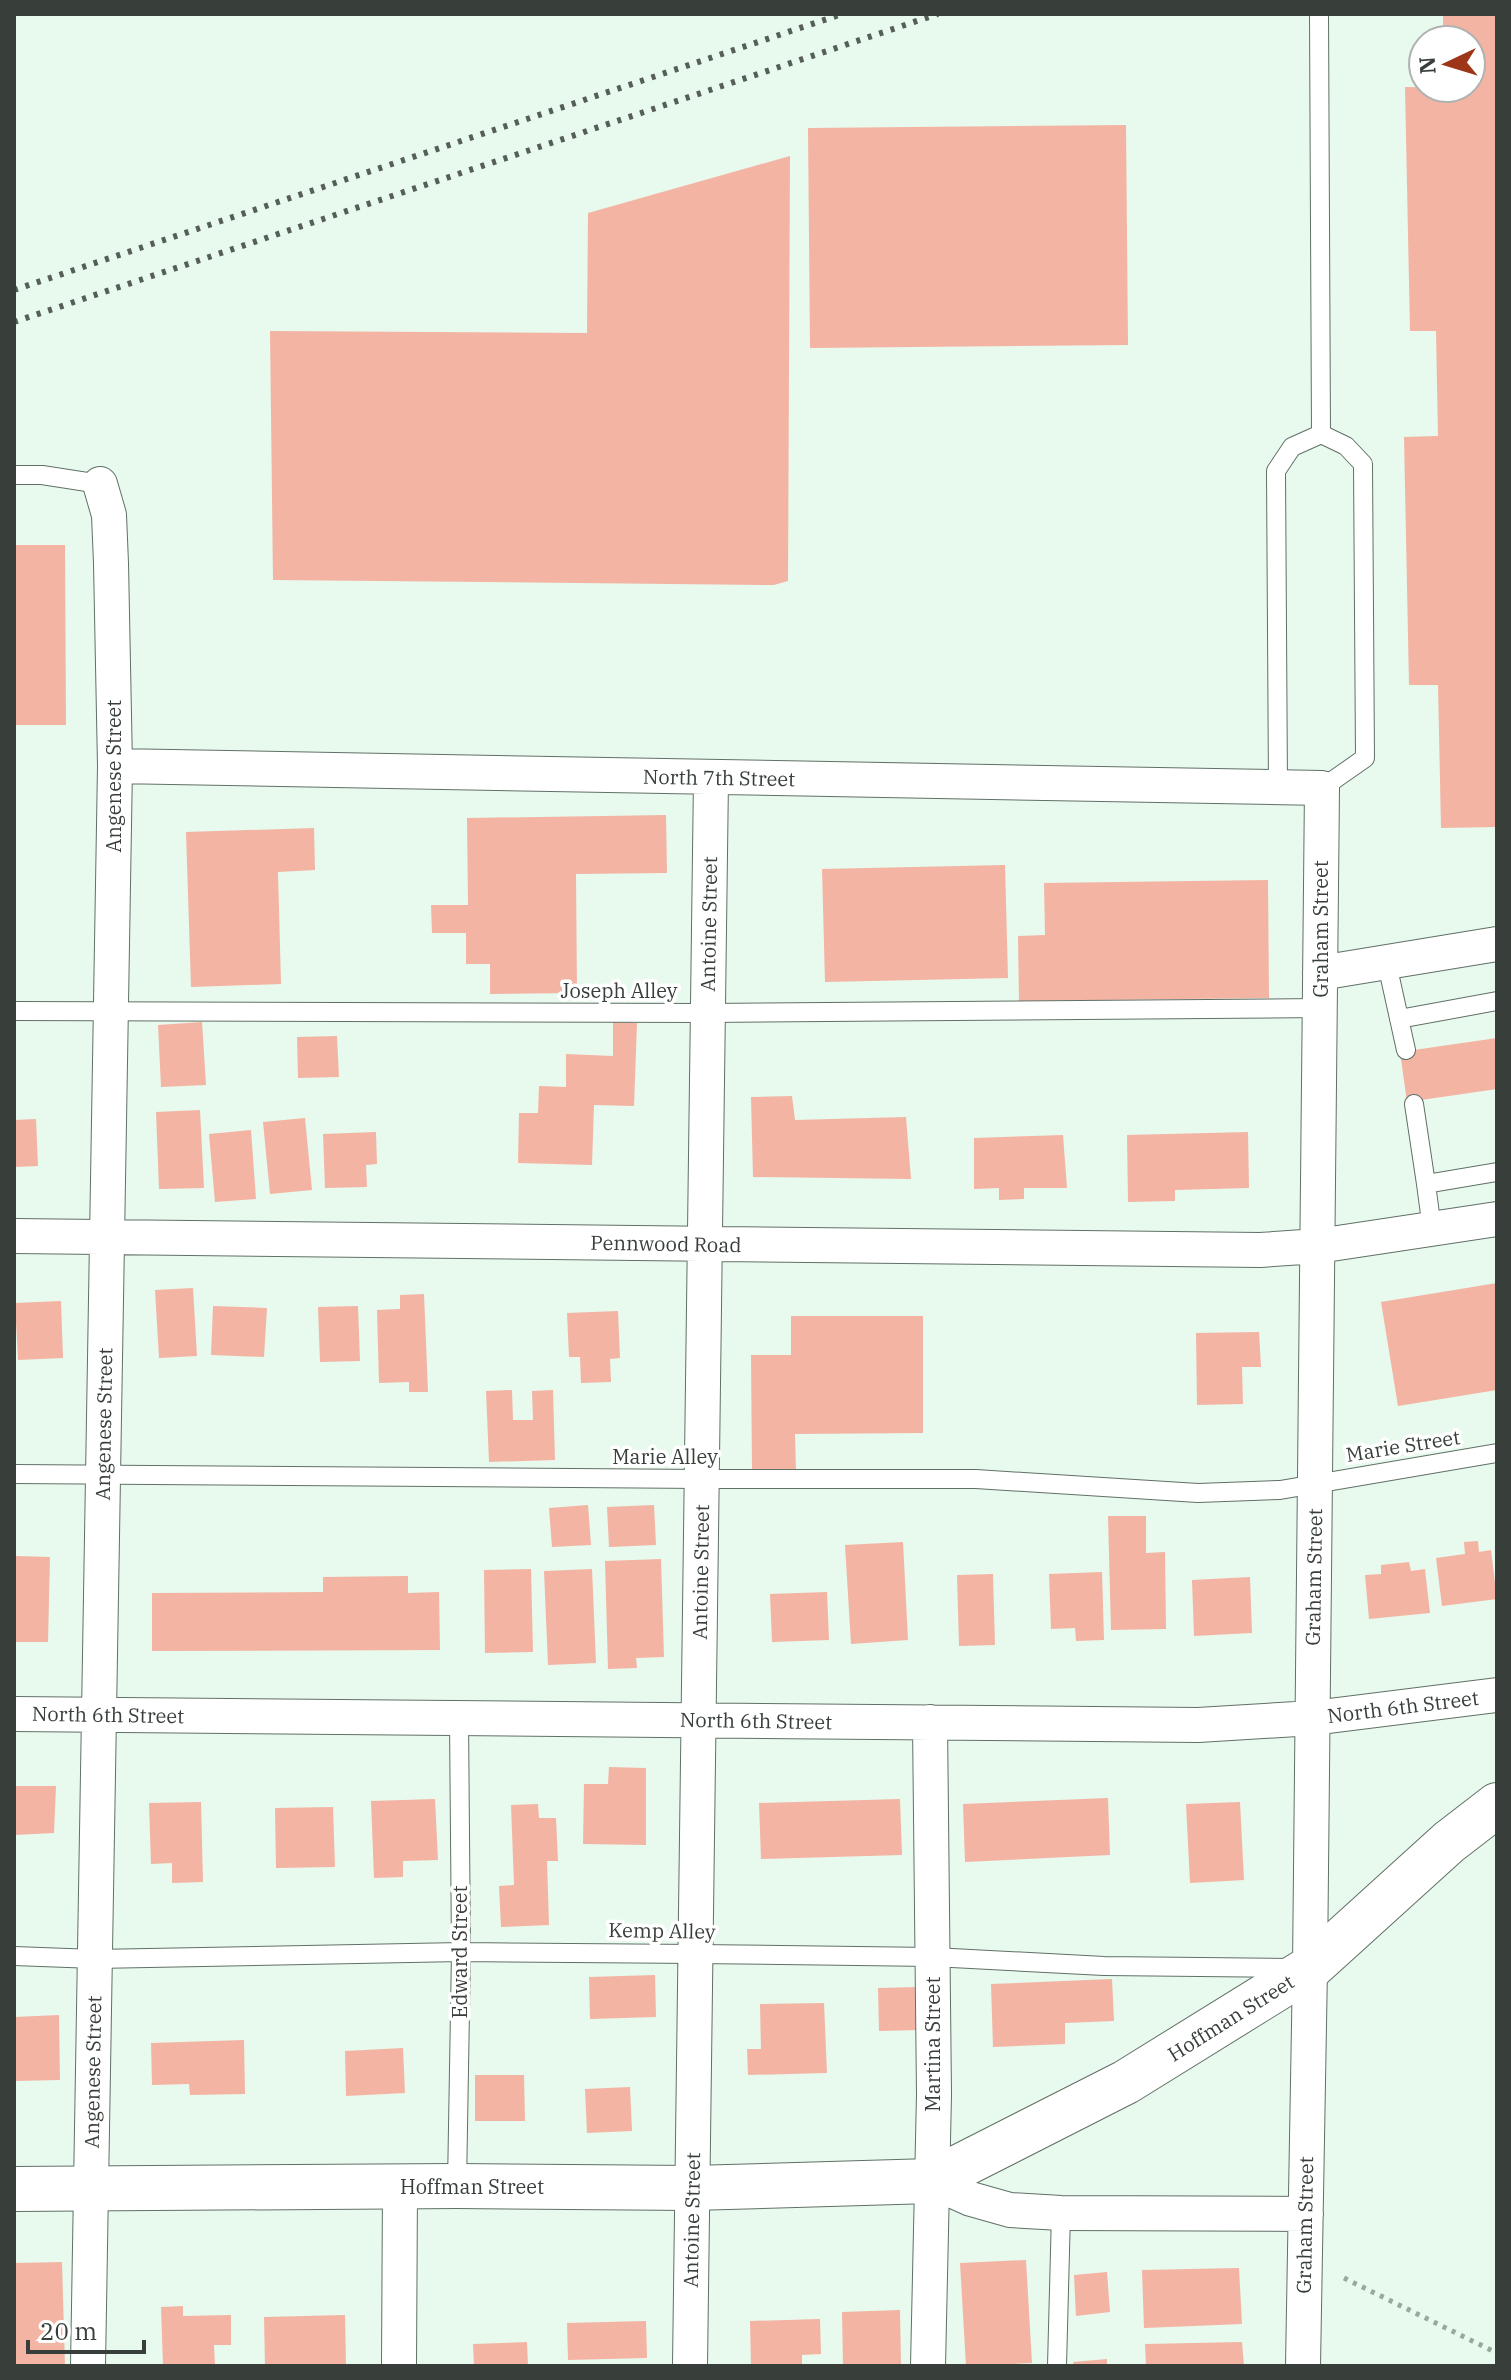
<svg xmlns="http://www.w3.org/2000/svg" width="1511" height="2380" font-family="'IBM Plex Serif',serif">
  <style>
    .building { fill: #f3b4a3 }
    .lines { fill: none; stroke-linecap: round; stroke-linejoin: round }
    .service-casing { stroke: #617066; stroke-width: 20 }
    .minor-casing { stroke: #617066; stroke-width: 36 }
    .tertiary-casing { stroke: #617066; stroke-width: 46 }
    .path { stroke: #9aa79e; stroke-width: 5; stroke-dasharray: 4 6; stroke-linecap: butt }
    .service { stroke: #fff; stroke-width: 18 }
    .minor { stroke: #fff; stroke-width: 34 }
    .tertiary { stroke: #fff; stroke-width: 44 }
    .rail { stroke: #555e58; stroke-width: 6; stroke-dasharray: 4 8; stroke-linecap: butt }
    .labels { text-anchor: middle; stroke-width: 7; stroke-linejoin: round; paint-order: stroke }
    .street-label { font-size: 20px; fill: #383f3a; stroke: #fff }
  </style>
  <rect width="100%" height="100%" fill="#e8f9ed"/>
  <path class="building" d="M1443 14H1497V827L1441 828 1438 685H1409L1404 437 1438 436 1436 331H1410L1405 87 1471 88V40H1443Z
    M1126 125 1128 345 810 348 808 128Z
    M790 156 788 581 774 585 273 580 270 331 587 333 588 213Z
    M14 545H65L66 725H14Z
    M666 815 667 873 576 874 577 993 490 994V964H466V933H432L431 905H468L467 818Z
    M314 828 315 870 278 872 281 984 191 987 186 832Z
    M1005 865 1008 978 825 982 822 869Z
    M1268 880 1269 998 1019 1001 1018 936 1045 935 1044 883Z
    M202 1022 206 1085 161 1087 158 1025Z
    M613 1022 637 1023 634 1106 594 1105 592 1165 518 1163 519 1113H538L539 1086 566 1087V1054L613 1056Z
    M337 1036 339 1077 298 1078 297 1037Z
    M1497 1038V1089L1407 1102 1400 1052Z
    M792 1096 795 1120 906 1117 911 1179 753 1177 751 1097Z
    M200 1110 204 1188 159 1189 156 1112Z
    M305 1118 312 1190 270 1194 263 1122Z
    M36 1119 38 1166 14 1167V1120Z
    M251 1130 256 1199 215 1202 209 1134Z
    M376 1132 377 1164 366 1165 367 1187 325 1188 323 1134Z
    M1248 1132 1249 1188 1175 1190V1201L1128 1202 1127 1135Z
    M1063 1135 1067 1188H1024V1199L999 1200V1188L974 1189V1138Z
    M1497 1283V1390L1398 1406 1381 1302Z
    M193 1288 197 1356 159 1358 155 1290Z
    M424 1294 428 1392H409V1382L379 1383 377 1310 400 1309V1295Z
    M61 1301 63 1358 18 1360 15 1303Z
    M213 1306 267 1308 264 1357 211 1355Z
    M358 1306 360 1361 320 1362 318 1307Z
    M618 1311 620 1358 610 1359 611 1382 581 1383 580 1357H569L567 1313Z
    M791 1316H923V1433L795 1434 796 1471 752 1472 751 1355H791Z
    M1259 1332 1261 1367H1242L1243 1404 1197 1405 1196 1333Z
    M512 1390 513 1420H533L532 1391 553 1390 555 1460 489 1462 486 1391Z
    M588 1505 591 1545 552 1547 549 1508Z
    M654 1505 656 1545 609 1547 607 1507Z
    M1108 1516H1146V1553L1165 1552 1166 1629 1111 1630Z
    M1478 1541 1479 1552 1491 1550 1497 1599 1442 1606 1436 1558 1465 1554 1464 1542Z
    M903 1542 908 1640 851 1644 845 1545Z
    M16 1556 50 1557 48 1642H14Z
    M661 1559 664 1657 636 1658 637 1668 608 1669 605 1561Z
    M1409 1562 1411 1571 1425 1569 1430 1613 1369 1619 1365 1575 1381 1574V1565Z
    M531 1569 533 1652 485 1653 484 1570Z
    M592 1569 596 1663 548 1665 544 1571Z
    M1102 1572 1104 1640 1076 1641 1075 1628 1051 1629 1049 1574Z
    M993 1574 995 1645 959 1646 957 1575Z
    M408 1576V1593L439 1592 440 1650 152 1651V1593L323 1592V1577Z
    M1250 1577 1252 1633 1194 1636 1192 1580Z
    M827 1592 829 1640 772 1642 770 1594Z
    M609 1767 646 1768V1845L583 1844 584 1784H608Z
    M14 1786H56L54 1833 14 1835Z
    M1108 1798 1110 1855 965 1862 963 1804Z
    M435 1799 438 1860 403 1861V1877L374 1878 371 1801Z
    M900 1799 902 1855 761 1859 759 1803Z
    M201 1802 203 1882 172 1883V1863L151 1864 149 1803Z
    M1240 1802 1244 1880 1190 1883 1186 1804Z
    M538 1804 539 1818H556L558 1861H547L549 1925 501 1927 499 1886 514 1885 511 1805Z
    M333 1807 335 1867 276 1868 275 1808Z
    M655 1975 656 2017 590 2019 589 1977Z
    M1112 1979 1114 2021 1065 2023V2044L993 2047 991 1984Z
    M918 1987 920 2030 879 2031 878 1988Z
    M824 2003 827 2073 748 2075 747 2049H761L760 2004Z
    M59 2015 60 2080 14 2081V2017Z
    M244 2040 245 2094 190 2095 189 2084 152 2085 151 2043Z
    M403 2048 405 2093 346 2096 345 2051Z
    M475 2075H524L525 2121H475Z
    M630 2087 632 2131 587 2133 585 2089Z
    M1026 2260 1032 2363 966 2366 960 2263Z
    M62 2262 65 2366H14V2263Z
    M1239 2268 1242 2324 1144 2328 1142 2270Z
    M1107 2272 1110 2312 1076 2316 1074 2275Z
    M183 2306V2316L231 2315V2345H214L215 2366H163L161 2307Z
    M900 2310 901 2366H843L842 2312Z
    M345 2315 346 2366H265L264 2317Z
    M820 2319 821 2354 802 2355V2366H751L750 2321Z
    M646 2321 647 2358 568 2360 567 2323Z
    M527 2342 528 2366H474L473 2344Z
    M1242 2342 1244 2366H1146L1145 2344Z
    M1107 2359V2366H1074L1073 2362Z"/>
  <g class="lines">
    <defs>
      <path id="service" d="M1319 14 1321 434
        M14 475H42L100 484
        M1278 787 1276 471 1292 447 1321 434 1346 446 1363 464 1365 758 1322 788
        M1387 964 1406 1050
        M14 1011 708 1013 1320 1008
        M1399 1019 1497 1001
        M1414 1104 1426 1184 1497 1172
        M1426 1184 1432 1229
        M14 1474 702 1479H976L1198 1493 1280 1490 1497 1453
        M14 1956 95 1959 461 1952 696 1954 933 1957 1104 1966 1292 1968
        M457 2186 461 1952 459 1718
        M1057 2366 1061 2213"/>
      <path id="minor" d="M115 766 1322 788 1310 1968 1303 2366
        M1320 973 1497 944
        M14 1236 1260 1250 1318 1246 1497 1219
        M14 1714 1198 1725 1313 1718 1497 1695
        M931 2181 971 2199 1010 2210 1061 2213 1306 2214
        M88 2366 115 766 111 563 109 515 100 484
        M399 2366 400 2187
        M690 2366 711 778
        M928 2366 934 2095 930 1722"/>
      <path id="tertiary" d="M14 2189 457 2186 692 2188 931 2181 1126 2082 1310 1968 1449 1842 1497 1805"/>
    </defs>
    <use href="#service" class="service-casing"/>
    <use href="#minor" class="minor-casing"/>
    <use href="#tertiary" class="tertiary-casing"/>
    <path class="path" d="M1344 2278 1497 2353"/>
    <use href="#service" class="service"/>
    <use href="#minor" class="minor"/>
    <use href="#tertiary" class="tertiary"/>
    <path class="rail" d="M14 290 842 14
      M14 322 938 14"/>
  </g>
  <g class="labels">
    <g class="street-label">
      <text transform="translate(114 776) rotate(-90)" y="7">Angenese Street</text>
      <text transform="translate(719 778) rotate(1)" y="7">North 7th Street</text>
      <text transform="translate(709 924) rotate(-89)" y="7">Antoine Street</text>
      <text transform="translate(1321 929) rotate(-90)" y="7">Graham Street</text>
      <text x="619" y="998">Joseph Alley</text>
      <text transform="translate(666 1244) rotate(1)" y="7">Pennwood Road</text>
      <text transform="translate(104 1424) rotate(-89)" y="7">Angenese Street</text>
      <text transform="translate(1403 1446) rotate(-9)" y="7">Marie Street</text>
      <text x="665" y="1464">Marie Alley</text>
      <text transform="translate(701 1572) rotate(-89)" y="7">Antoine Street</text>
      <text transform="translate(1314 1577) rotate(-89)" y="7">Graham Street</text>
      <text transform="translate(1403 1707) rotate(-7)" y="7">North 6th Street</text>
      <text transform="translate(108 1715) rotate(1)" y="7">North 6th Street</text>
      <text transform="translate(756 1721) rotate(1)" y="7">North 6th Street</text>
      <text transform="translate(662 1931) rotate(1)" y="7">Kemp Alley</text>
      <text transform="translate(460 1952) rotate(-90)" y="7">Edward Street</text>
      <text transform="translate(1231 2018) rotate(-32)" y="7">Hoffman Street</text>
      <text transform="translate(933 2044) rotate(-90)" y="7">Martina Street</text>
      <text transform="translate(93 2072) rotate(-89)" y="7">Angenese Street</text>
      <text x="472" y="2194">Hoffman Street</text>
      <text transform="translate(692 2220) rotate(-89)" y="7">Antoine Street</text>
      <text transform="translate(1305 2225) rotate(-89)" y="7">Graham Street</text>
    </g>
  </g>
  <rect width="1511" height="2380" fill="none" stroke="#383f3a" stroke-width="32"/>
  <g transform="translate(1447 64) rotate(266)"><circle r="38" fill="#ffffff" stroke="#afb2b0" stroke-width="2"/>
  <path d="M0-6L14 30L0 20L-14 30Z" fill="#9d3519"/>
  <text y="-12" font-size="22" font-weight="bold" text-anchor="middle" fill="#383f3a">N</text>
  </g>
  <path d="M28 2340v12h116v-12" fill="none" stroke="#383f3a" stroke-width="4"/>
  <text x="40" y="2340" font-size="24" fill="#383f3a" stroke="#ffffff" stroke-width="6" paint-order="stroke">20 m</text>
</svg>
